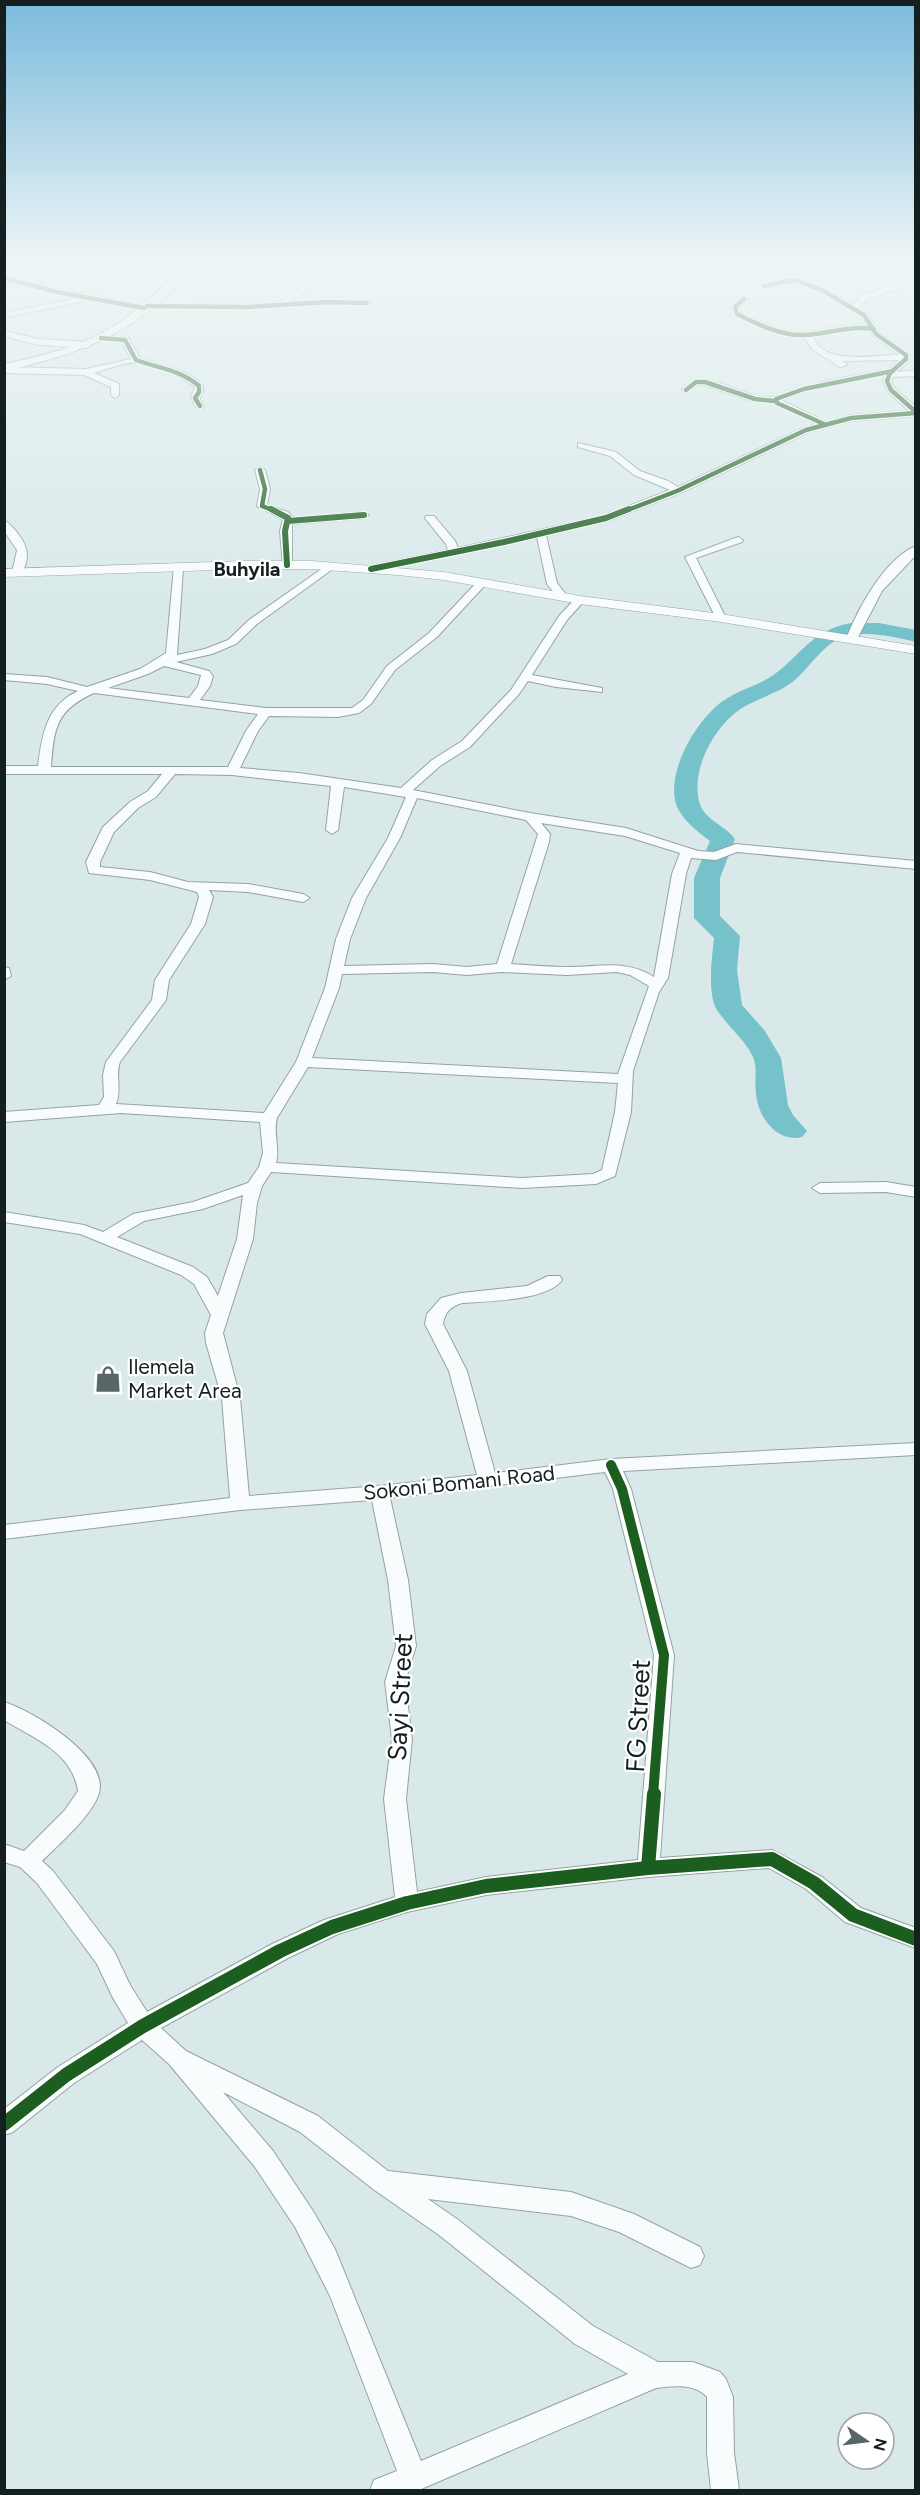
<svg xmlns="http://www.w3.org/2000/svg" width="920" height="2495" font-family="Figtree,sans-serif">
  <style>
    .lines { fill: none; stroke-linecap: round; stroke-linejoin: round }
    .river { fill: #76c2cb; fill-rule: evenodd }
    .minor-casing { stroke: #95a2a2; stroke-width: 2 }
    .tertiary-casing { stroke: #95a2a2; stroke-width: 1 }
    .secondary-casing { stroke: #95a2a2; stroke-width: 2 }
    .minor { fill: #f9fcfc; fill-rule: evenodd }
    .tertiary { fill: #f9fcfc; fill-rule: evenodd }
    .secondary { fill: #f9fcfc; fill-rule: evenodd }
    .cycleway-far3-casing { stroke: #fff; stroke-width: 7 }
    .cycleway-far2-casing { stroke: #fff; stroke-width: 8 }
    .cycleway-far1-casing { stroke: #fff; stroke-width: 14 }
    .cycleway-casing { stroke: #fff; stroke-width: 17 }
    .cycleway-far3 { stroke: #1b5e20; stroke-width: 4.5 }
    .cycleway-far2 { stroke: #1b5e20; stroke-width: 6 }
    .cycleway-far1 { stroke: #1b5e20; stroke-width: 10 }
    .cycleway { stroke: #1b5e20; stroke-width: 14 }
    .labels { text-anchor: middle; stroke-width: 4.5; stroke-linejoin: round; paint-order: stroke }
    .far-quarter-label { font-size: 20px; font-weight: bold; fill: #141f20; stroke: #fff }
    .poi-label { font-size: 21px; fill: #141f20; stroke: #fff; text-anchor: start }
    .street-label { font-size: 21px; fill: #141f20; stroke: #fff }
    .near-street-label { font-size: 26px; fill: #141f20; stroke: #fff }
  </style>
  <rect width="100%" height="100%" fill="#d9e9ea"/>
  <g class="lines">
    <path class="river" d="M851 623H879L916 630V642C894 637 869 631 847 636 825 641 811 666 795 680 779 693 759 698 742 708 715 725 689 771 700 804 705 820 726 826 735 839L720 878V916L740 936 737 970 742 1005 765 1031 781 1058 788 1105 793 1115 807 1131 802 1137C778 1143 758 1118 756 1094 754 1081 758 1069 753 1057 744 1038 728 1027 717 1010 707 995 712 956 714 938L694 918V878L710 841C698 832 681 819 676 804 666 771 697 719 723 701 738 690 757 686 772 676 802 655 811 630 851 623Z"/>
    <defs>
      <path id="minor" d="M71 259H82L35 284 143 305 147 304 276 303 335 267 339 269 338 271 287 302 367 301 371 303 367 305 327 304 246 309 148 308 144 310 84 299 80 302 4 318V313L77 298 4 281V276L28 282Z
        M341 259H349V260L345 262Z
        M794 278 825 288 853 305 862 295 916 278V283L868 299 858 308 867 313 879 332 910 355 909 361 897 372 916 370V376L893 377 891 381 895 389 916 407V416L851 421 809 432 680 493 610 520 546 535 557 583 568 597 567 599H559L547 584 537 537 371 572 366 569 371 566 448 550 446 544 425 518 426 516H434L455 541 458 548 603 516 670 490 634 475 610 456 578 447V443L616 452 640 471 668 481 678 487 803 428 817 424 773 403 752 401 704 385H698L686 393 682 390C704 366 736 394 763 397 777 399 789 390 803 387 831 379 861 375 889 369L900 360 843 361 847 365 840 367 813 350 804 337 766 330 733 314 731 307 744 297 748 299 739 308 741 313C760 322 783 334 805 332 826 331 845 323 866 325 857 311 811 283 793 283 784 282 773 287 764 288L760 286ZM846 330 870 331 873 336 900 355C875 355 822 366 813 336ZM885 375 883 381 888 392 909 411 851 415 826 422 781 400 806 391Z
        M4 331 39 339 87 342 91 345 87 348 39 345 4 336Z
        M101 335 128 338 140 358C161 366 187 368 203 386V392L199 398 204 406 203 408H197L191 398 195 387C180 374 156 366 137 363 125 361 106 370 94 373L119 384V395L115 398 111 395V387L84 375 4 373V367L86 369 131 359 122 341 98 340 97 338Z
        M260 467 265 470 270 489 267 505 288 512 293 518 364 512 369 515 364 518 292 524V565L283 567 280 531 283 519 257 506 260 489 255 470Z
        M4 520C9 523 11 526 15 530 28 546 31 556 21 575L12 573 17 550 4 531Z
        M738 537 743 540 742 542 696 558 726 618 721 621 716 618 685 557Z
        M916 546V555L882 591 856 641H848L846 639C858 609 884 559 916 546Z
        M330 563 335 566 334 568 257 624 236 644 212 654 176 662 209 671 213 676 210 686 200 700 266 708H352L363 700 387 666 429 633 478 581 487 583 437 637 395 670 371 704 359 713 338 717 269 716 258 731 240 768 299 773 401 788 432 760 462 741 511 690 559 616 576 598 580 597 585 600 567 620 532 675 602 688V692L556 687 528 681 519 694 470 747 440 766 413 790 530 813 626 828 698 851 714 852 736 844 916 861V869L737 852 716 860 691 858 686 874 668 978 659 992 633 1071 631 1112 615 1176 596 1184 522 1188 271 1172 262 1186 257 1203 253 1239 223 1333 240 1398 249 1496 380 1486 477 1475 449 1371 425 1324 427 1314 441 1298 461 1293 527 1286 548 1276H560L562 1280C547 1301 487 1301 462 1303 450 1307 445 1312 443 1324L467 1371 495 1473 611 1459 916 1443V1455L623 1471 631 1489 674 1655 660 1858 772 1850 822 1877 861 1908 916 1928V1948L845 1922 806 1889 769 1868 648 1877 486 1895 407 1912 338 1934 288 1958 161 2028 186 2051 318 2116 388 2171 571 2192 634 2214 700 2247 704 2256 700 2265 691 2268 619 2232 571 2216 428 2199 457 2219 593 2326 658 2362H693L720 2372 726 2379 733 2397 734 2453 739 2490H711L707 2453V2397C694 2383 674 2386 656 2388L419 2490H370L374 2480 397 2471 330 2296 295 2227 255 2167 169 2064 142 2040 74 2083 13 2132 4 2135V2109L58 2067 128 2023 113 1998 97 1964 37 1883 20 1867 4 1862V1844L24 1851 65 1810 78 1791C72 1752 35 1739 4 1720V1702C33 1711 109 1757 99 1793 93 1815 58 1845 42 1861L53 1871 114 1951 130 1985 147 2012 272 1944 324 1920 395 1897 384 1799 392 1739 385 1682 396 1646 388 1580 372 1500 240 1510 4 1539V1525L230 1498 222 1398 206 1343 205 1333 211 1315 194 1284 181 1275 80 1234 4 1222V1212L84 1225 103 1232 133 1214 193 1202 248 1183 259 1167 263 1153 260 1122 121 1113 4 1122V1112L99 1105 104 1097 103 1075 106 1062 152 1000 155 980 191 924 199 897 197 892 150 880 89 873 86 862 103 827 130 802 148 791 162 774H4V766H38C42 735 46 706 78 691L47 684 4 680V674L47 677 87 687 140 669 166 653 174 567 183 569 177 655 205 649 228 640 249 620ZM164 666 201 675 198 686 189 698 108 688 148 674ZM94 693 258 714 246 731 228 767H51C54 728 56 710 94 693ZM175 774 232 775 331 786 326 830 332 834 338 830 344 787 406 797 388 838 352 898 336 939 325 988 296 1062 264 1113 116 1104C122 1090 115 1076 120 1062L166 1000 169 980 205 924 213 897 209 890 248 892 303 902 310 898 303 894 248 884 188 882 150 872 100 867V862L114 832 138 808 156 797ZM417 798 526 820 538 834 497 964 467 967 433 964 344 966 350 939 366 898 400 838ZM541 823 625 836 680 853 672 874 654 977C626 959 599 967 568 967 549 967 530 965 511 964L549 842 550 834ZM433 972 467 975 501 972 567 975 617 972 630 975 649 986 618 1074 312 1058 339 988 342 974ZM308 1067 618 1083 615 1112 602 1170 593 1174 522 1178 276 1163C280 1148 273 1133 277 1118ZM243 1195 237 1239 218 1296 207 1277 193 1267 117 1237 144 1221 203 1209ZM605 1472 613 1489 654 1655 638 1860 486 1877 417 1892 406 1799 412 1739 405 1682 416 1646 408 1580 390 1498ZM223 2092 300 2132 373 2189 439 2235 575 2344 628 2374 421 2461 335 2249 313 2211 273 2151Z
        M4 967 9 968 11 976 4 980Z
        M886 1182 916 1187V1197L886 1192 820 1193 812 1188 820 1183Z"/>
      <path id="tertiary" d="M245 561H312L444 572 580 596 721 614 916 646V654L721 622 580 604 444 580 398 575 312 569H245L4 577V569Z"/>
      <path id="secondary" d="M191 259H203C141 329 93 351 4 371V364C42 356 81 347 114 326 143 308 166 282 191 259Z"/>
    </defs>
    <use href="#minor" class="minor-casing"/>
    <use href="#tertiary" class="tertiary-casing"/>
    <use href="#secondary" class="secondary-casing"/>
    <use href="#minor" class="minor"/>
    <use href="#tertiary" class="tertiary"/>
    <use href="#secondary" class="secondary"/>
    <defs>
      <path id="cycleway-far3" d="M4 278 57 292 144 308
        M764 286 794 280 822 290 864 315 876 334 906 355V359L890 373 887 381 891 390 916 412
        M744 299 735 307 737 314C757 324 781 336 804 335 828 334 849 325 874 329
        M147 306 246 307 327 302 367 303
        M101 338 125 340 136 360C158 368 181 370 199 386V392L195 398 200 406
        M686 390 696 382H705L755 399 775 401
        M824 424 777 403 776 399 804 389 893 371
        M260 470 265 489 262 506 275 511
        M625 511 677 491 806 430 851 418 916 413"/>
      <path id="cycleway-far2" d="M271 509 288 518 285 531 287 565
        M288 521 364 515
        M371 569 504 542 606 518 629 509"/>
      <path id="cycleway-far1" d="M611 1465 622 1489 664 1655 653 1795"/>
      <path id="cycleway" d="M648 1868 654 1794
        M4 2124 66 2075 143 2026 280 1951 332 1927 407 1903 486 1886 648 1868 772 1859 814 1883 853 1915 916 1939"/>
    </defs>
    <use href="#cycleway-far3" class="cycleway-far3-casing"/>
    <use href="#cycleway-far2" class="cycleway-far2-casing"/>
    <use href="#cycleway-far1" class="cycleway-far1-casing"/>
    <use href="#cycleway" class="cycleway-casing"/>
    <use href="#cycleway-far3" class="cycleway-far3"/>
    <use href="#cycleway-far2" class="cycleway-far2"/>
    <use href="#cycleway-far1" class="cycleway-far1"/>
    <use href="#cycleway" class="cycleway"/>
  </g>
  <linearGradient id="sky" x2="0" y2="1"><stop stop-color="#7abadc"/><stop offset="0.43" stop-color="#eef5f6"/><stop offset="1" stop-color="#eef5f6" stop-opacity="0"/></linearGradient>
  <rect width="920" height="609" fill="url(#sky)"/>
  <defs>
    <symbol id="shop-bare" viewBox="-9 -9 18 18"><path d="M-5-2.5h2.3a2.7 3.5 0 0 1 5.4 0H5L5.5 6h-11ZM-1.5-2.5h3a1.5 2.3 0 0 0-3 0Z" fill="#596667" stroke="#fff" stroke-width="2.5" paint-order="stroke"/></symbol>
  </defs>
  <g fill-rule="evenodd">
    <use href="#shop-bare" x="89" y="1360" width="38" height="38"/>
  </g>
  <g class="labels">
    <g class="far-quarter-label">
      <text x="247" y="576">Buhyila</text>
    </g>
    <g class="poi-label">
      <text x="128" y="1374">Ilemela<tspan x="128" dy="24">Market Area</tspan></text>
    </g>
    <g class="street-label">
      <text transform="translate(459 1483) rotate(-6)" y="7">Sokoni Bomani Road</text>
    </g>
    <g class="near-street-label">
      <text transform="translate(400 1697) rotate(-87)" y="9">Sayi Street</text>
      <text transform="translate(638 1716) rotate(-87)" y="9">FG Street</text>
    </g>
  </g>
  <rect width="920" height="2495" fill="none" stroke="#141f20" stroke-width="12"/>
  <g transform="translate(866 2441) rotate(104)"><circle r="28" fill="#ffffff" stroke="#a1a5a6" stroke-width="1.5"/>
  <path d="M0-4.5L10 22L0 15L-10 22Z" fill="#596667"/>
  <text y="-9" font-size="16" font-weight="bold" text-anchor="middle" fill="#141f20">N</text>
  </g>
</svg>
